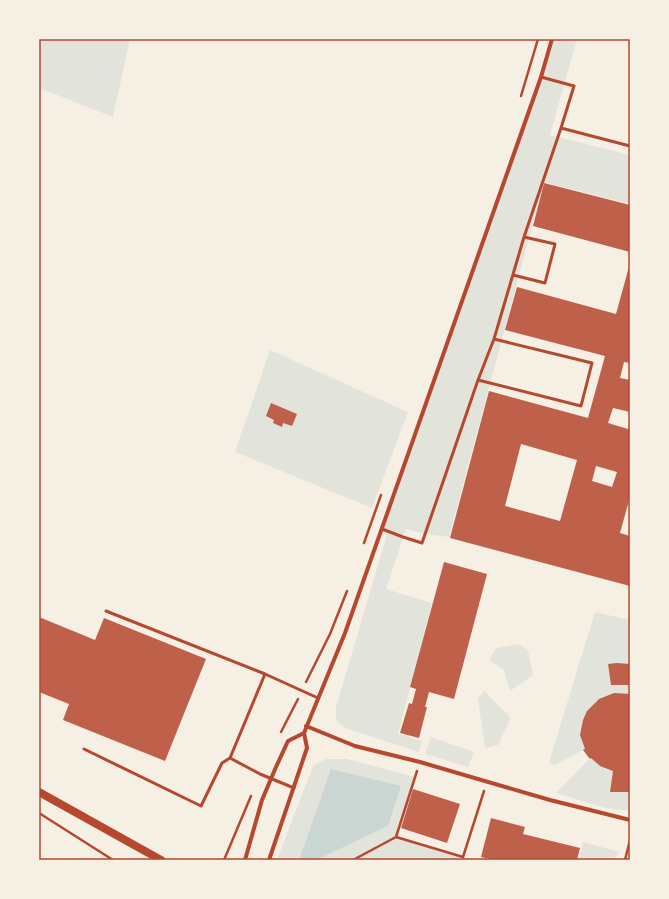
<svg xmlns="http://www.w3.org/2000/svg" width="669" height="899" font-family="'Titillium Web',sans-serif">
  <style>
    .green { fill: #e2e4dc }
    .water { fill: #c9d6d2 }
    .building { fill: #bf614a; fill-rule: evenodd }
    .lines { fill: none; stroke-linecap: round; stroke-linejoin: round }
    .path { stroke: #b5482f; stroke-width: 2.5 }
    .service { stroke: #b5482f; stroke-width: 3 }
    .minor { stroke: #b5482f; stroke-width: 4 }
    .secondary { stroke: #b5482f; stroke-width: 8 }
    .neatline { fill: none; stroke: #b5482f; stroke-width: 1.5 }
  </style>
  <rect width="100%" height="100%" fill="#f6efe4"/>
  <path class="green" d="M39 39H130L113 117 39 88Z
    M552 39H577L550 135 630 155V204L544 182 449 537 426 534 406 529 386 589 432 603 398 734 422 741 419 752 345 728 336 720V707L388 531 382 529 541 77Z
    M270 350 408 412 372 508 235 452Z
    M595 612 630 620V811L606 808 556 793 589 759 583 750 554 765 549 762Z
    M519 644 528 650 533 675 510 691 504 670 489 660 496 648Z
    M484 691 511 718 498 745 485 748 478 699Z
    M431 737 474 752 468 767 425 754Z
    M326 759H347L415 777 397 837 474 860H277L313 766Z
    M583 842 619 852 615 860H579Z"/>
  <path class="water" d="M331 769 401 786 388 826 316 860H299Z"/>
  <path class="building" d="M544 183 630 205V252L533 226Z
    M630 263V363L624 362 620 378 630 380V412L613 408 608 423 628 429 630 422V497L620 533 630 536V586L450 538 489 391 588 418 605 356 505 330 517 287 616 314ZM521 444 577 460 560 521 505 506ZM596 466 617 472 612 487 592 481Z
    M271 403 297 414 292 426 283 423 282 427 273 423 274 420 266 416Z
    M444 562 487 574 454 699 429 692 425 707H427L419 738 400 733 409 703 412 704 416 689 410 687Z
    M39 617 95 640 104 618 206 659 165 761 63 720 69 704 39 692Z
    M617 663 630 664V685H611L608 664Z
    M614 693 630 694V791L629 792H610L613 771 600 766 591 758 590 759 583 750 585 749 580 735 583 720 587 711 599 699Z
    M413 789 460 804 447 843 401 828Z
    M491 818 525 827 523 834 580 848 577 860H494L481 857Z"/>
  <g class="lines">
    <path class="path" d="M521 96 538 39
      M364 543 381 495
      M306 682 330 634 347 591
      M281 732 298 699
      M39 813 113 860
      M396 837 417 771
      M224 860 251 796
      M353 860 396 837 463 857 484 791
      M625 860 630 840"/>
    <path class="service" d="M541 77 574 86 561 128 630 146
      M513 275 545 283 555 244 524 237
      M478 380 581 406 592 363 494 339
      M382 529 403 537 422 543 478 380 494 339 524 237 561 128
      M106 611 265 674
      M84 749 201 806 222 763 230 758 260 774 294 788
      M230 758 265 674 318 698"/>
    <path class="minor" d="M306 726 355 746 420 762 550 800 630 820
      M245 860 262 800 276 767 288 741 304 733
      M269 860 307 748 304 733 345 633 541 77 552 39"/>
    <path class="secondary" d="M39 792 161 860"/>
  </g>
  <rect width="669" height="899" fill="none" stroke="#f6efe4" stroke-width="80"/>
  <rect x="40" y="40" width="589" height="819" class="neatline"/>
</svg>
